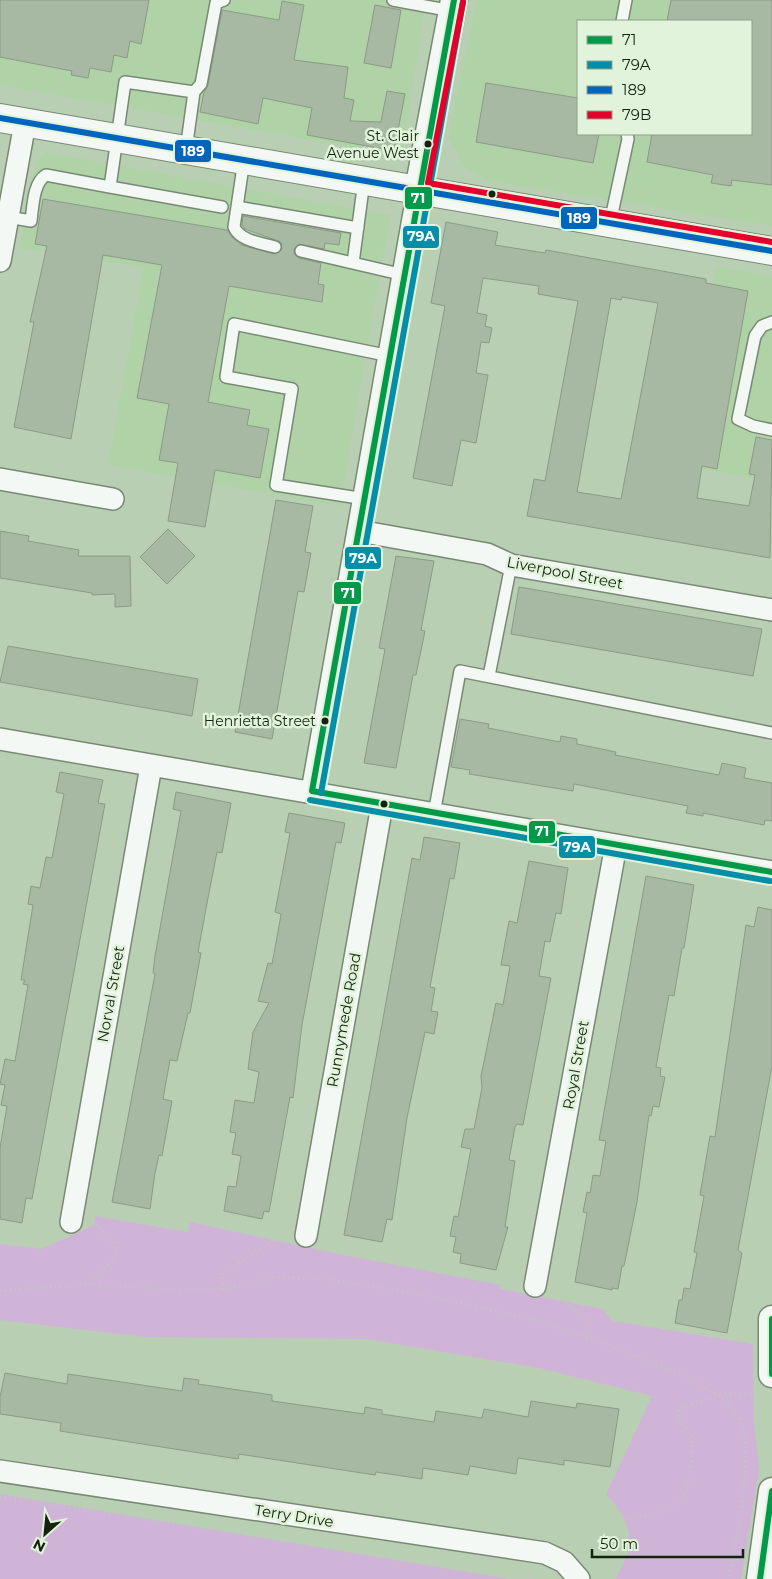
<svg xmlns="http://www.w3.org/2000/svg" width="772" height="1579" font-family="Montserrat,sans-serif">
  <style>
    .built { fill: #b0d2a7; fill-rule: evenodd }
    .green { fill: #d0b4d7 }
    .building { fill: #a7b8a3; stroke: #8a9b86; fill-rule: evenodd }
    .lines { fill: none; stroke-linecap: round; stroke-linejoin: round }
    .service-casing { stroke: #788974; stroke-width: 14 }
    .minor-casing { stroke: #788974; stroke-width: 24 }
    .tertiary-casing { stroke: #788974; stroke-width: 29 }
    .secondary-casing { stroke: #788974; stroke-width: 30 }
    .path { stroke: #c2c7c0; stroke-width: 3; stroke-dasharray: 1 4; stroke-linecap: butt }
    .service { stroke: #f4f8f4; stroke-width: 11 }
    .minor { stroke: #f4f8f4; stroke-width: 21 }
    .tertiary { stroke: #f4f8f4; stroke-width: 26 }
    .secondary { stroke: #f4f8f4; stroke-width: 28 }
    .bus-1-casing { stroke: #e1f4db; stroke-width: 10 }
    .bus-2-casing { stroke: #e1f4db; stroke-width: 10 }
    .bus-3-casing { stroke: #e1f4db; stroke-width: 10 }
    .bus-4-casing { stroke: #e1f4db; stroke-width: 10 }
    .bus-1 { stroke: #02994a; stroke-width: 6 }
    .bus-2 { stroke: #048ea8; stroke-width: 6 }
    .bus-3 { stroke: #0065bd; stroke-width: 6 }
    .bus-4 { stroke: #e4002b; stroke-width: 6 }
    .bus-dot { fill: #142310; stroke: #e1f4db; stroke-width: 2 }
    .labels { text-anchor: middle; stroke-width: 5; stroke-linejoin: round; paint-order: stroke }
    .bus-label { font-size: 14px; fill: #142310; stroke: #e1f4db; text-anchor: end }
    .street-label { font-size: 15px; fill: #142310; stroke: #e1f4db }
    .line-badge { stroke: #e1f4db; stroke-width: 2 }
    .badge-label { font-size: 14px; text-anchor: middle; font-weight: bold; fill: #fff }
  </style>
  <rect width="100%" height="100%" fill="#b9cfb4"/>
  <path class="built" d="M0 0H426L402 156 0 85Z
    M477 0H772V226L490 181 465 168 448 137ZM578 21H751V134H578Z
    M45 152 390 215 340 506 108 465 144 267 20 248 36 162Z
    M716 266 772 277V482L678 464Z"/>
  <path class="green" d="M95 1216 188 1232 190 1222 333 1253 501 1285 500 1289 603 1309 613 1321 753 1344 754 1422 759 1470 741 1579H616C618 1571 623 1565 626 1558 637 1534 622 1511 606 1494L652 1396 539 1368 366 1339 145 1337 0 1320V1244L41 1249 94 1225Z
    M0 1494 503 1578 507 1579H0Z"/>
  <path class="building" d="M0 0H149L141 44 130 41 127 58 114 55 111 72 90 68 88 78 71 75 72 71 0 57Z
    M671 0H772V185L732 180 731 186 711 183 713 175 647 162 652 134H751V21H667Z
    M282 1 304 5 294 60 348 67 344 98 354 100 350 121 381 122 387 91 405 94 394 151 307 135 312 108 263 98 258 124 200 112 204 92 208 85 222 10 279 20Z
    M375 5 401 10 391 68 364 63Z
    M486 83 578 98V134H599L593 163 476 142Z
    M43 199 227 230 232 237 242 245 274 254 282 249 281 242 245 229 242 225 243 216 341 233 339 245 325 243 324 249 299 244 294 249V254L299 258 321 263 318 284 324 285 322 302 229 286 208 402 250 410 247 425 269 429 260 478 215 470 205 527 168 521 178 463 159 460 169 404 137 398 162 265 103 255 71 439 14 427 34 322H30L47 246 35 244Z
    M446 222 498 232 495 245 545 253 546 250 706 279V283L748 291 717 469 702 466 697 498 749 506 755 475 749 474 756 437 772 440 770 558 527 516 534 479 545 481 578 301 538 294 539 286 483 278 477 313 487 315 485 326 492 328 489 343 481 342 476 373 488 375 476 443 461 440 452 486 413 478 445 306 431 303ZM622 297 658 303 621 499 577 492 611 298 621 300Z
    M276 500 313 506 305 552 311 553 304 592 298 591 272 739 235 732Z
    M168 529 195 556 167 584 140 557Z
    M0 531 29 536 28 541 79 550 78 556H130L131 606 115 607V594L92 595V593L0 578Z
    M396 556 434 561 421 630 425 631 416 675H413L396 768 364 763 385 649 379 648Z
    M519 587 762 629 753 676 511 634Z
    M8 646 198 679 192 716 0 682Z
    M460 719 489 724 488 728 539 738 560 742 561 736 577 739V744L616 752 615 755 719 775 722 763 746 768 744 778 772 783V821L765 820 764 825 703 813V816L686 813 688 806 574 784 573 791 469 774 470 770 451 767Z
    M60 772 103 780 98 803 105 804 32 1199 26 1198 22 1223 0 1219V1148L7 1106 1 1105 5 1085 0 1084 5 1059 15 1061 28 985 23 984 25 980H21L33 905 28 904 31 886 40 888 46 857 52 858 64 794 56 792Z
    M176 792 231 803 222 853 217 852 208 898 198 952 201 953 190 1013H188L177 1061 170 1060 163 1099 172 1101 162 1156 159 1155 155 1173 150 1209 112 1202 155 974 153 973 155 956 181 811 173 809Z
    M289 813 345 823 341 843 336 842 302 1025 293 1098 290 1097 269 1212 264 1211 262 1219 224 1211 228 1186 236 1187 241 1156 232 1154 236 1133 230 1132 235 1100 254 1103 259 1072 248 1069 253 1032 269 1003 258 1001 268 963 272 964 279 926 281 914 275 912 290 833 285 832Z
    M424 837 460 843 454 879 450 878 430 987 435 988 431 1011 438 1012 434 1034 425 1032 407 1118 392 1220 387 1219 382 1242 344 1235 412 858 420 860Z
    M529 861 568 868 561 914 556 913 550 942 545 941 539 976 551 978 523 1125 517 1124 515 1127 509 1160 515 1161 505 1227H508L496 1270 460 1263 461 1254 453 1252 456 1237 450 1236 454 1216 458 1217 471 1149 461 1147 465 1129H474L482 1088 481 1076 496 1003 503 1005 510 966 501 965 509 921 517 923Z
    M646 876 694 885 684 948H682L674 996 669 995 656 1067 661 1068 660 1076 665 1077 659 1107 653 1106 651 1116 649 1115 637 1202 624 1266H622L618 1289 612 1288V1290L575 1282 587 1213 583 1212 587 1192 590 1193 593 1175 600 1176 606 1141 599 1140Z
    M758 907 772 910V1066L738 1250 742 1253 727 1333 675 1323 679 1300H682L684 1288 690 1289 697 1253 694 1252 704 1196 700 1195 710 1136 715 1137 746 925 754 927Z
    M5 1373 67 1384 68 1374 182 1391 184 1378 199 1380 198 1384 272 1395V1401L364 1414 365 1407 382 1410V1414L434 1422 436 1411 482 1418 484 1409 528 1417 531 1401 576 1408 577 1403 619 1409 610 1467 564 1460V1465L518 1458 516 1474 470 1466 468 1475 423 1468 422 1479 376 1472 375 1475 239 1454 238 1459 60 1431 61 1423 0 1414V1397Z"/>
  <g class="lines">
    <defs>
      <path id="service" d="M393 0 452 11
        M622 21 626 0
        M194 92 201 84 216 3 224 0
        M244 160 234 227C240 241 261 243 275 247
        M110 187 222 207
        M237 207 358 228
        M8 217 31 221C33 207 33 183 46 175L110 187 125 82 194 92 186 150
        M610 223 628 139 627 134
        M301 251 404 275
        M353 263 364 181
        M772 322 762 326 755 336 738 419 753 426 772 430
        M365 499 276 485 292 389 226 377 234 324 390 356
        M489 676 511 565
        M434 814 460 671 772 733"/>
      <path id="minor" d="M0 261 25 123
        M0 479 113 499
        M359 531 487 554 511 565 772 610
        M0 739 772 872
        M312 791 418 190
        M71 1222 151 766
        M306 1236 382 805
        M535 1286 616 845
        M0 1471 545 1553 564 1562 579 1579"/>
      <path id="tertiary" d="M418 190 454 0
        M772 1319V1374
        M760 1579 772 1491"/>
      <path id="secondary" d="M0 118 772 251"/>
    </defs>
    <use href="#service" class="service-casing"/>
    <use href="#minor" class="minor-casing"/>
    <use href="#tertiary" class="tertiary-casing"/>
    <use href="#secondary" class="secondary-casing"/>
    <path class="path" d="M92 1284C96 1269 114 1266 117 1250L115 1245 92 1220
      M223 1289 222 1274 276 1239 286 1238
      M0 1291 92 1284 173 1290 223 1289 277 1277 327 1279 426 1295 538 1321 593 1339 646 1360 684 1376 717 1394 734 1411 741 1423 746 1439V1464L741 1513 728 1579
      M555 1292C568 1307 590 1317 593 1339
      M0 1497 533 1579
      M580 1551 623 1520 656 1514 678 1501 686 1493 692 1458V1438L678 1418 680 1409 717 1394H759"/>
    <use href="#service" class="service"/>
    <use href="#minor" class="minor"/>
    <use href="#tertiary" class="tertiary"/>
    <use href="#secondary" class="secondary"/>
    <defs>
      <path id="bus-1" d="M312 791 454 0
        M312 791 772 872
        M772 1319V1374
        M760 1579 772 1491"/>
      <path id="bus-2" d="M321 793 463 2
        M310 800 770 881"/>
      <path id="bus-3" d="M0 118 772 251"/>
      <path id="bus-4" d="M463 2 428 183 772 242"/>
    </defs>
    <use href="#bus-1" class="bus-1-casing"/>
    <use href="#bus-2" class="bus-2-casing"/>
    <use href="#bus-3" class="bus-3-casing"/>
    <use href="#bus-4" class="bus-4-casing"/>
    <use href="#bus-1" class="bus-1"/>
    <use href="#bus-2" class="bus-2"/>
    <use href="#bus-3" class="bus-3"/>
    <use href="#bus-4" class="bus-4"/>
  </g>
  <g class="bus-dot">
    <circle cx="428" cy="144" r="4.5"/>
    <circle cx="492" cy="194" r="4.5"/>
    <circle cx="325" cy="721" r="4.5"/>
    <circle cx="384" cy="804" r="4.5"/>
  </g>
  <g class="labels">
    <g class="bus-label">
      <text x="419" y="141">St. Clair<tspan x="419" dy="17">Avenue West</tspan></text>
      <text x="316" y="726">Henrietta Street</text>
    </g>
    <g class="street-label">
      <text transform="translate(565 573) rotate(11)" y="5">Liverpool Street</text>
      <text transform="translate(111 994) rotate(-80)" y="5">Norval Street</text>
      <text transform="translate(344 1020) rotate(-80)" y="5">Runnymede Road</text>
      <text transform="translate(576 1065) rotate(-80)" y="5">Royal Street</text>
      <text transform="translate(294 1516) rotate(9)" y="5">Terry Drive</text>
    </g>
  </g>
  <g class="line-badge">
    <rect x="174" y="139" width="38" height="24" rx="5" fill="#0065bd"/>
    <rect x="404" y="186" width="29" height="24" rx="5" fill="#02994a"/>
    <rect x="560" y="206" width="38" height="24" rx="5" fill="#0065bd"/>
    <rect x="402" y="225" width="38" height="24" rx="5" fill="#048ea8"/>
    <rect x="344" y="546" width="38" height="24" rx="5" fill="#048ea8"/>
    <rect x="333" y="581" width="29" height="24" rx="5" fill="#02994a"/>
    <rect x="528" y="820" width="28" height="24" rx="5" fill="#02994a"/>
    <rect x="558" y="835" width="38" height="24" rx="5" fill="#048ea8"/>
  </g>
  <g class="badge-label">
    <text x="193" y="156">189</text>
    <text x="418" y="203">71</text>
    <text x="579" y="223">189</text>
    <text x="421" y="241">79A</text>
    <text x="363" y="563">79A</text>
    <text x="348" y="598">71</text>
    <text x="542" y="836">71</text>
    <text x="577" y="852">79A</text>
  </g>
  <rect x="577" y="20" width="175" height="115" fill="#e1f4db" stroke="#8fa08a"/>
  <rect x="587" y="36" width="25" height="8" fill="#02994a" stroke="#8fa08a"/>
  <text x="622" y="45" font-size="15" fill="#142310">71</text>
  <rect x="587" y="61" width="25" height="8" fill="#048ea8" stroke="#8fa08a"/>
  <text x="622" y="70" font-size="15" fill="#142310">79A</text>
  <rect x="587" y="86" width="25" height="8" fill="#0065bd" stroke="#8fa08a"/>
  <text x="622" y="95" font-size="15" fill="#142310">189</text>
  <rect x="587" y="111" width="25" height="8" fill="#e4002b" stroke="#8fa08a"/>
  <text x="622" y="120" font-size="15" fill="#142310">79B</text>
  <g transform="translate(45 1534) rotate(207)" stroke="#e1f4db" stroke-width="4" paint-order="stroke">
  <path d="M0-4L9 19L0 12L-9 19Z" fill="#142310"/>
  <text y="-8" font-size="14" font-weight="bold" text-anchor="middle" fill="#142310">N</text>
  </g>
  <path d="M592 1549v8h151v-8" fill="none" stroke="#142310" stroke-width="2.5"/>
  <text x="600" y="1549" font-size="15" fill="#142310" stroke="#e1f4db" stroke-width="4" paint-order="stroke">50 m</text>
</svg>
